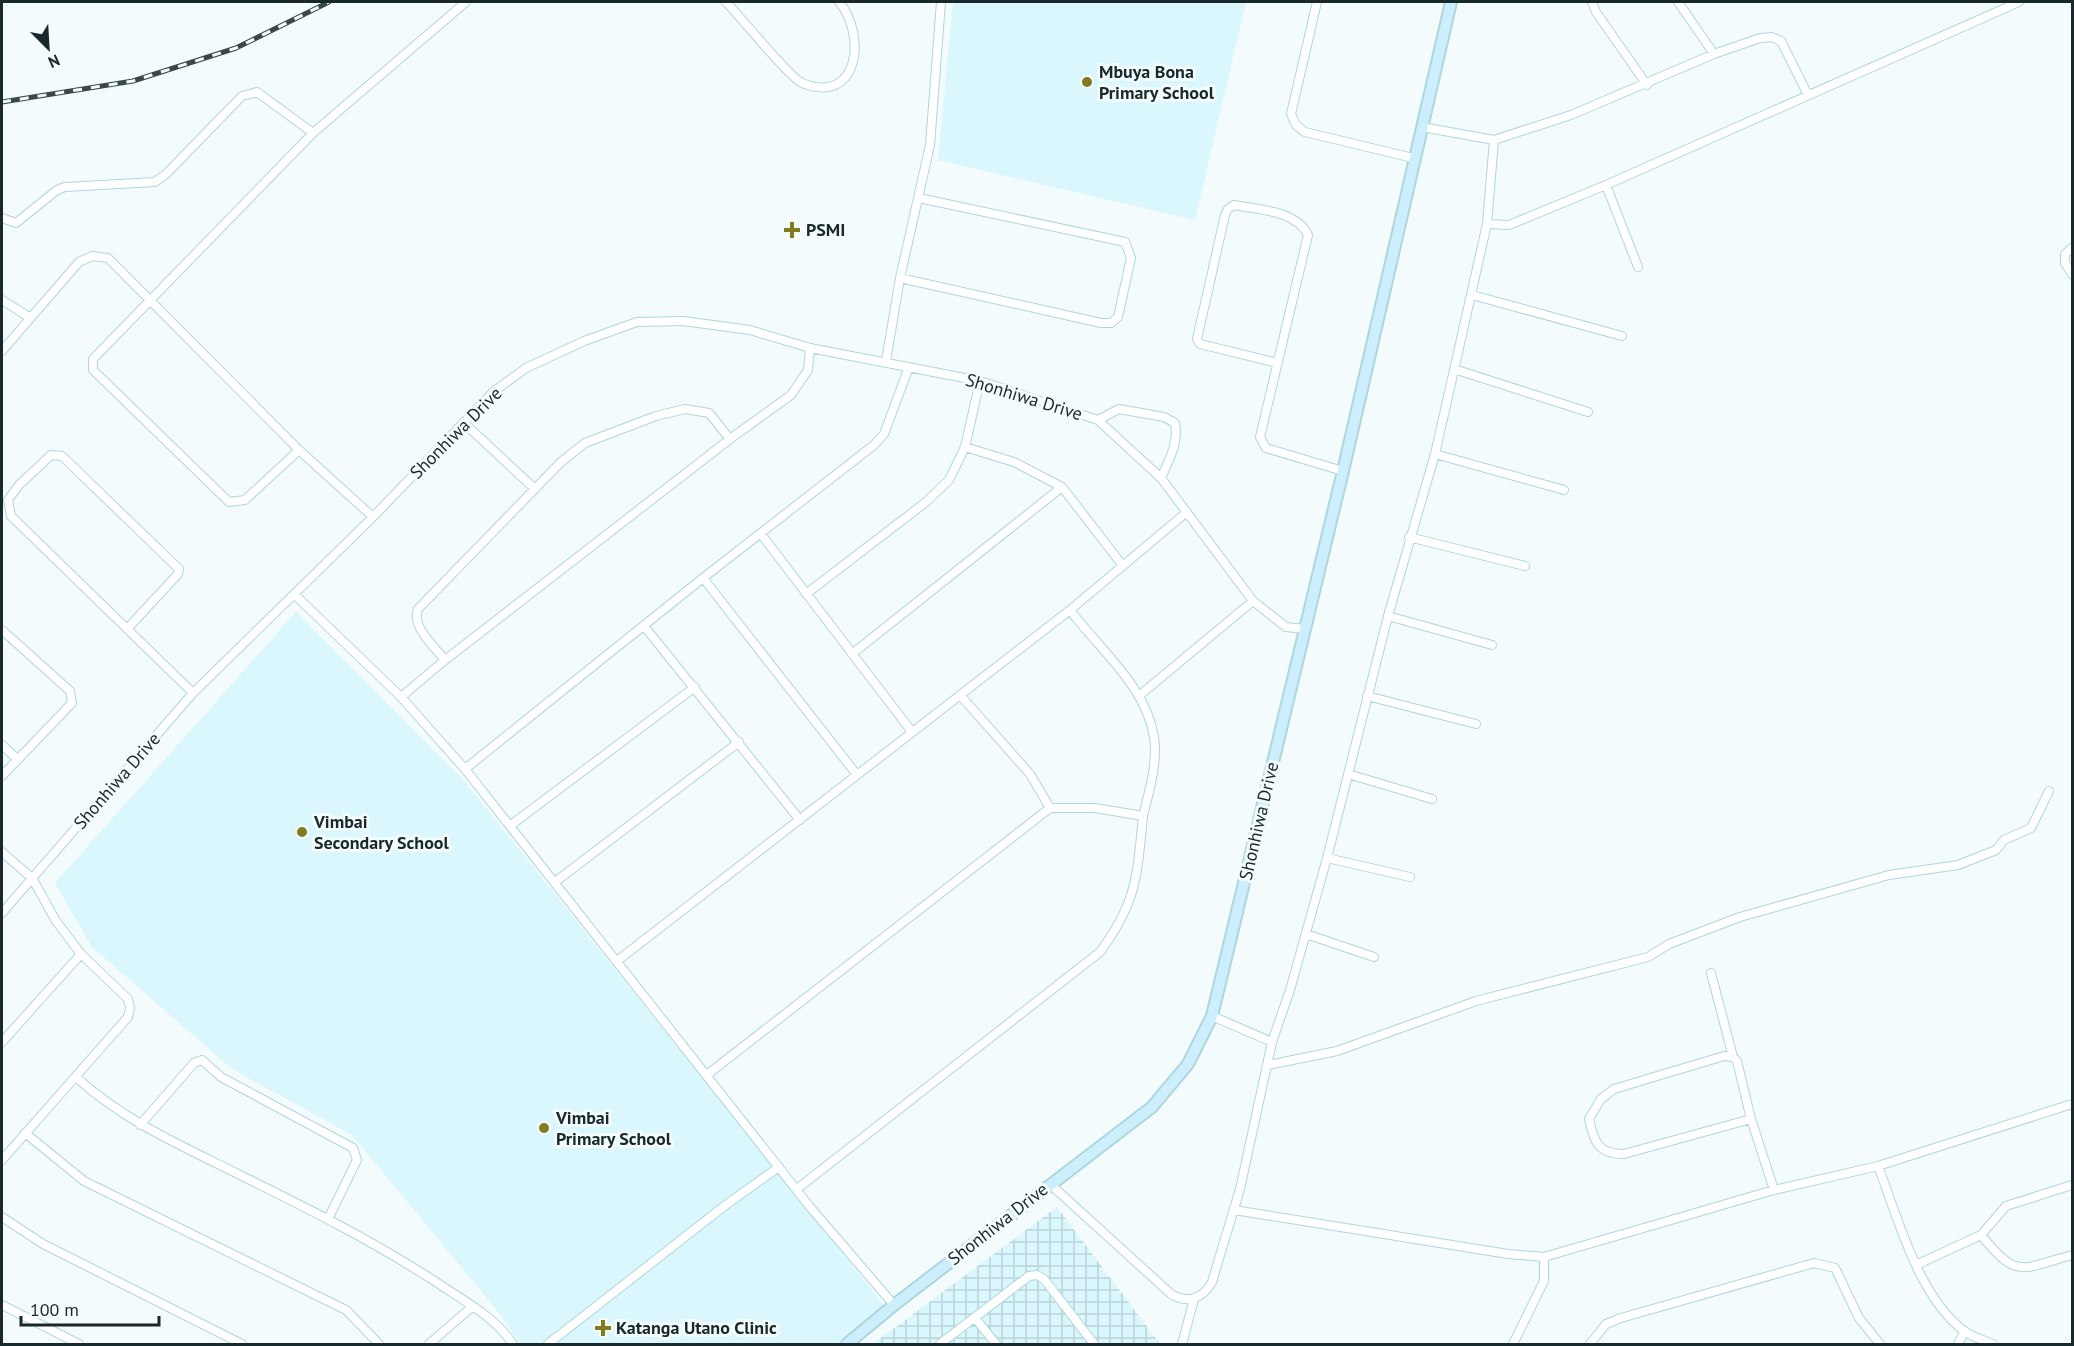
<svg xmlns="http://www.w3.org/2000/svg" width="2074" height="1346" font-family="'PT Sans',sans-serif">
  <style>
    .built { fill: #d9f7fc }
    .industrial { fill: url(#industrial-grid) }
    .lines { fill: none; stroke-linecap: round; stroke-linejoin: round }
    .street-casing { stroke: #aed7dd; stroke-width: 10 }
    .secondary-casing { stroke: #aed7dd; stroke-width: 14 }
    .street { stroke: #fff; stroke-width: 8 }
    .secondary { stroke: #cdeefd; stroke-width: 10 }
    .rail-casing { stroke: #39484a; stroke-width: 5 }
    .rail { stroke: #f3fbfc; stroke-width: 3; stroke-dasharray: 9; stroke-linecap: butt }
    .poi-dot { fill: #827a1f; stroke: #f3fbfc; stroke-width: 2 }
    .labels { text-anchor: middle; stroke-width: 6; stroke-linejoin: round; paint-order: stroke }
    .poi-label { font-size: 18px; font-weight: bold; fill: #19292b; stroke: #f3fbfc; text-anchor: start }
    .street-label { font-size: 18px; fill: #19292b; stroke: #f3fbfc }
  </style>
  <defs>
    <pattern id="industrial-grid" width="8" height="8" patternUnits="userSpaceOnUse" patternTransform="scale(1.5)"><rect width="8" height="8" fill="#d9f7fc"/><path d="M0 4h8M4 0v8" fill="none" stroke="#bad4d8"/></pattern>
  </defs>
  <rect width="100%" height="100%" fill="#f3fbfc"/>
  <path class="built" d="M953 2H1246L1195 220 938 160Z
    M296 612 465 782 885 1306 836 1344H521L496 1309 352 1135 232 1069 92 947 55 883Z"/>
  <path class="industrial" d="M1057 1207 1160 1344H873Z"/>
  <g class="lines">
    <defs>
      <path id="street" d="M726 2C739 15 790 78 802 83 859 106 867 35 839 2
        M1317 2 1291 114 1296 125 1305 132 1413 158
        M1592 2 1596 12 1647 85
        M1678 2 1714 54
        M1494 140 1571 115 1714 54 1760 38 1772 37 1781 41 1808 95
        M1606 185 1638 267
        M2 218 16 223 57 190 65 187 155 182 166 174 242 96 257 92 313 133
        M1487 224 1509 225 1606 185 2019 2
        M2072 248 2065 254V263L2072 274
        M900 278 1101 323H1111L1118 317 1131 258 1125 242 919 198
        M1472 295 1622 336
        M2 300 29 317
        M2 351 79 262 92 256 108 258 299 450 373 517
        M886 361 900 278 930 145 941 2
        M1278 363 1200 344 1197 339 1225 215 1228 209 1234 205C1259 210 1296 210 1308 235L1260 437 1266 448 1343 471
        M1454 369 1588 412
        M1098 420 1119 409 1164 417 1175 423C1179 443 1169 460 1161 478
        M465 424 535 489
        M965 447 1014 462 1062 487 1123 566
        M299 450 245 500 229 502 93 370V359L313 133 466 2
        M1435 454 1564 490
        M761 534 912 732
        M1409 537 1525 566
        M703 578 857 775
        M294 594 401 697 465 769 810 1207 894 1305
        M806 594 926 502 949 480 965 447 980 381
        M1388 616 1492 645
        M644 626 800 820
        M127 629 178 574 179 569 62 456 51 455 19 485 8 500 11 516 193 693
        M2 630 70 691 72 703 2 776
        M852 654 1062 487
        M445 660C434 646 411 627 418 609L561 462 585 443 656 416 685 409 709 413 730 439
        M960 695 1030 774 1050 808
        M1140 695 1253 601
        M1367 696 1476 724
        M401 697 445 660 730 439 791 395 808 370 810 348
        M2 745 17 759
        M465 769 703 578 874 445 884 434 909 367
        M1348 774 1432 799
        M511 825 695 687
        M2 852 32 878 56 921 81 954 128 999 130 1008 128 1017 2 1160
        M1327 858 1410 877
        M555 882 739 742
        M2 913 193 693 373 517 493 392 526 368 584 341 637 322 683 321 750 330 810 348 980 381 1098 420 1161 478 1253 601 1286 627 1305 629
        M1306 934 1374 957
        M617 961 1070 610 1187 512
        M1711 973 1733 1057
        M1212 1016 1272 1042 1290 990 1327 858 1388 616 1435 454 1487 224 1494 140 1422 127
        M2 1042 81 954
        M1268 1065 1337 1051 1476 1001 1648 957 1669 944 1740 917 1889 875 1958 865 1996 850 2004 840 2031 828 2049 791
        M708 1074 1050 808H1095L1143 816C1149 792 1158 762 1154 737 1146 686 1100 650 1070 610
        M76 1077C124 1121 182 1146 240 1175 307 1208 373 1241 436 1282 464 1301 494 1316 513 1344
        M1751 1119 1624 1154C1598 1154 1594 1142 1589 1119L1601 1099 1614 1089 1724 1056 1733 1057 1737 1061 1751 1119 1774 1190
        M140 1125 194 1063 202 1060 221 1077 353 1148 357 1160 328 1219
        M25 1133 84 1181 346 1310 379 1344
        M1878 1166C1898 1218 1918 1296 1964 1331 1972 1337 1984 1340 1993 1344
        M1050 1184 1171 1294C1187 1304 1203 1299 1212 1282L1240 1189 1272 1042
        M797 1189 1100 952C1137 902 1137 876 1143 816
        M1234 1210 1508 1254 1544 1257 1774 1190 1878 1166 2072 1104
        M2 1217 43 1244 242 1344
        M1981 1235C2018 1280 2020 1269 2072 1255
        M1916 1265 1981 1235 2006 1206 2072 1185
        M2 1305 79 1344
        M975 1318 996 1344
        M429 1344 473 1306
        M548 1344 727 1204 779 1167
        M940 1344 1029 1276 1037 1275 1044 1279 1094 1344
        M1182 1344 1194 1299
        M1513 1344 1544 1281V1257
        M1590 1344 1606 1324 1621 1318 1814 1263 1835 1268 1859 1318 1880 1344
        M1958 1344 1965 1331"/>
      <path id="secondary" d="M847 1344 894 1305 1152 1107 1188 1064 1212 1016 1343 471 1451 2"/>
    </defs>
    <use href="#street" class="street-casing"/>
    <use href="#secondary" class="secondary-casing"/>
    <use href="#street" class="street"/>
    <use href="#secondary" class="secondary"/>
    <defs>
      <path id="rail" d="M2 102 133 81 236 48 329 2"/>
    </defs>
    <use href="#rail" class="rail-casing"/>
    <use href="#rail" class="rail"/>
  </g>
  <g class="poi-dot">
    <circle cx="1087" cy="82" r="6"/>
    <path d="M789 221h6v6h6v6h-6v6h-6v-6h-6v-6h6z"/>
    <circle cx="302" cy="832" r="6"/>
    <circle cx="544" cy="1128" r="6"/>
    <path d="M600 1319h6v6h6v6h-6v6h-6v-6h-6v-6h6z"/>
  </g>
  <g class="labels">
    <g class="poi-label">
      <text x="1099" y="78">Mbuya Bona<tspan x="1099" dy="21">Primary School</tspan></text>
      <text x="806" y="236">PSMI</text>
      <text x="314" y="828">Vimbai<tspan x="314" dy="21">Secondary School</tspan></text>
      <text x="556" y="1124">Vimbai<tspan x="556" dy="21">Primary School</tspan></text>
      <text x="616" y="1334">Katanga Utano Clinic</text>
    </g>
    <g class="street-label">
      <text transform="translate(1024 397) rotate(17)" y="6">Shonhiwa Drive</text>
      <text transform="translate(456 433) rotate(-45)" y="6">Shonhiwa Drive</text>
      <text transform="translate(117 781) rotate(-49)" y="6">Shonhiwa Drive</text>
      <text transform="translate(1259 821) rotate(-77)" y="6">Shonhiwa Drive</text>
      <text transform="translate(998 1224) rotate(-38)" y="6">Shonhiwa Drive</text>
    </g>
  </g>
  <rect width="2074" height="1346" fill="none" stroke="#19292b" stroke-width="6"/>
  <g transform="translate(48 48) rotate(156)" stroke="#f3fbfc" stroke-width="4.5" paint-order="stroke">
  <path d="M0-4.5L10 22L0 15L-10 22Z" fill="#19292b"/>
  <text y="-9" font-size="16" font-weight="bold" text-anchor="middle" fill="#19292b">N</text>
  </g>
  <path d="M21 1316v9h138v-9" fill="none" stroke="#19292b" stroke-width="3"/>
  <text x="30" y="1316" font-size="18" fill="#19292b" stroke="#f3fbfc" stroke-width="4.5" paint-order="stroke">100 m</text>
</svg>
